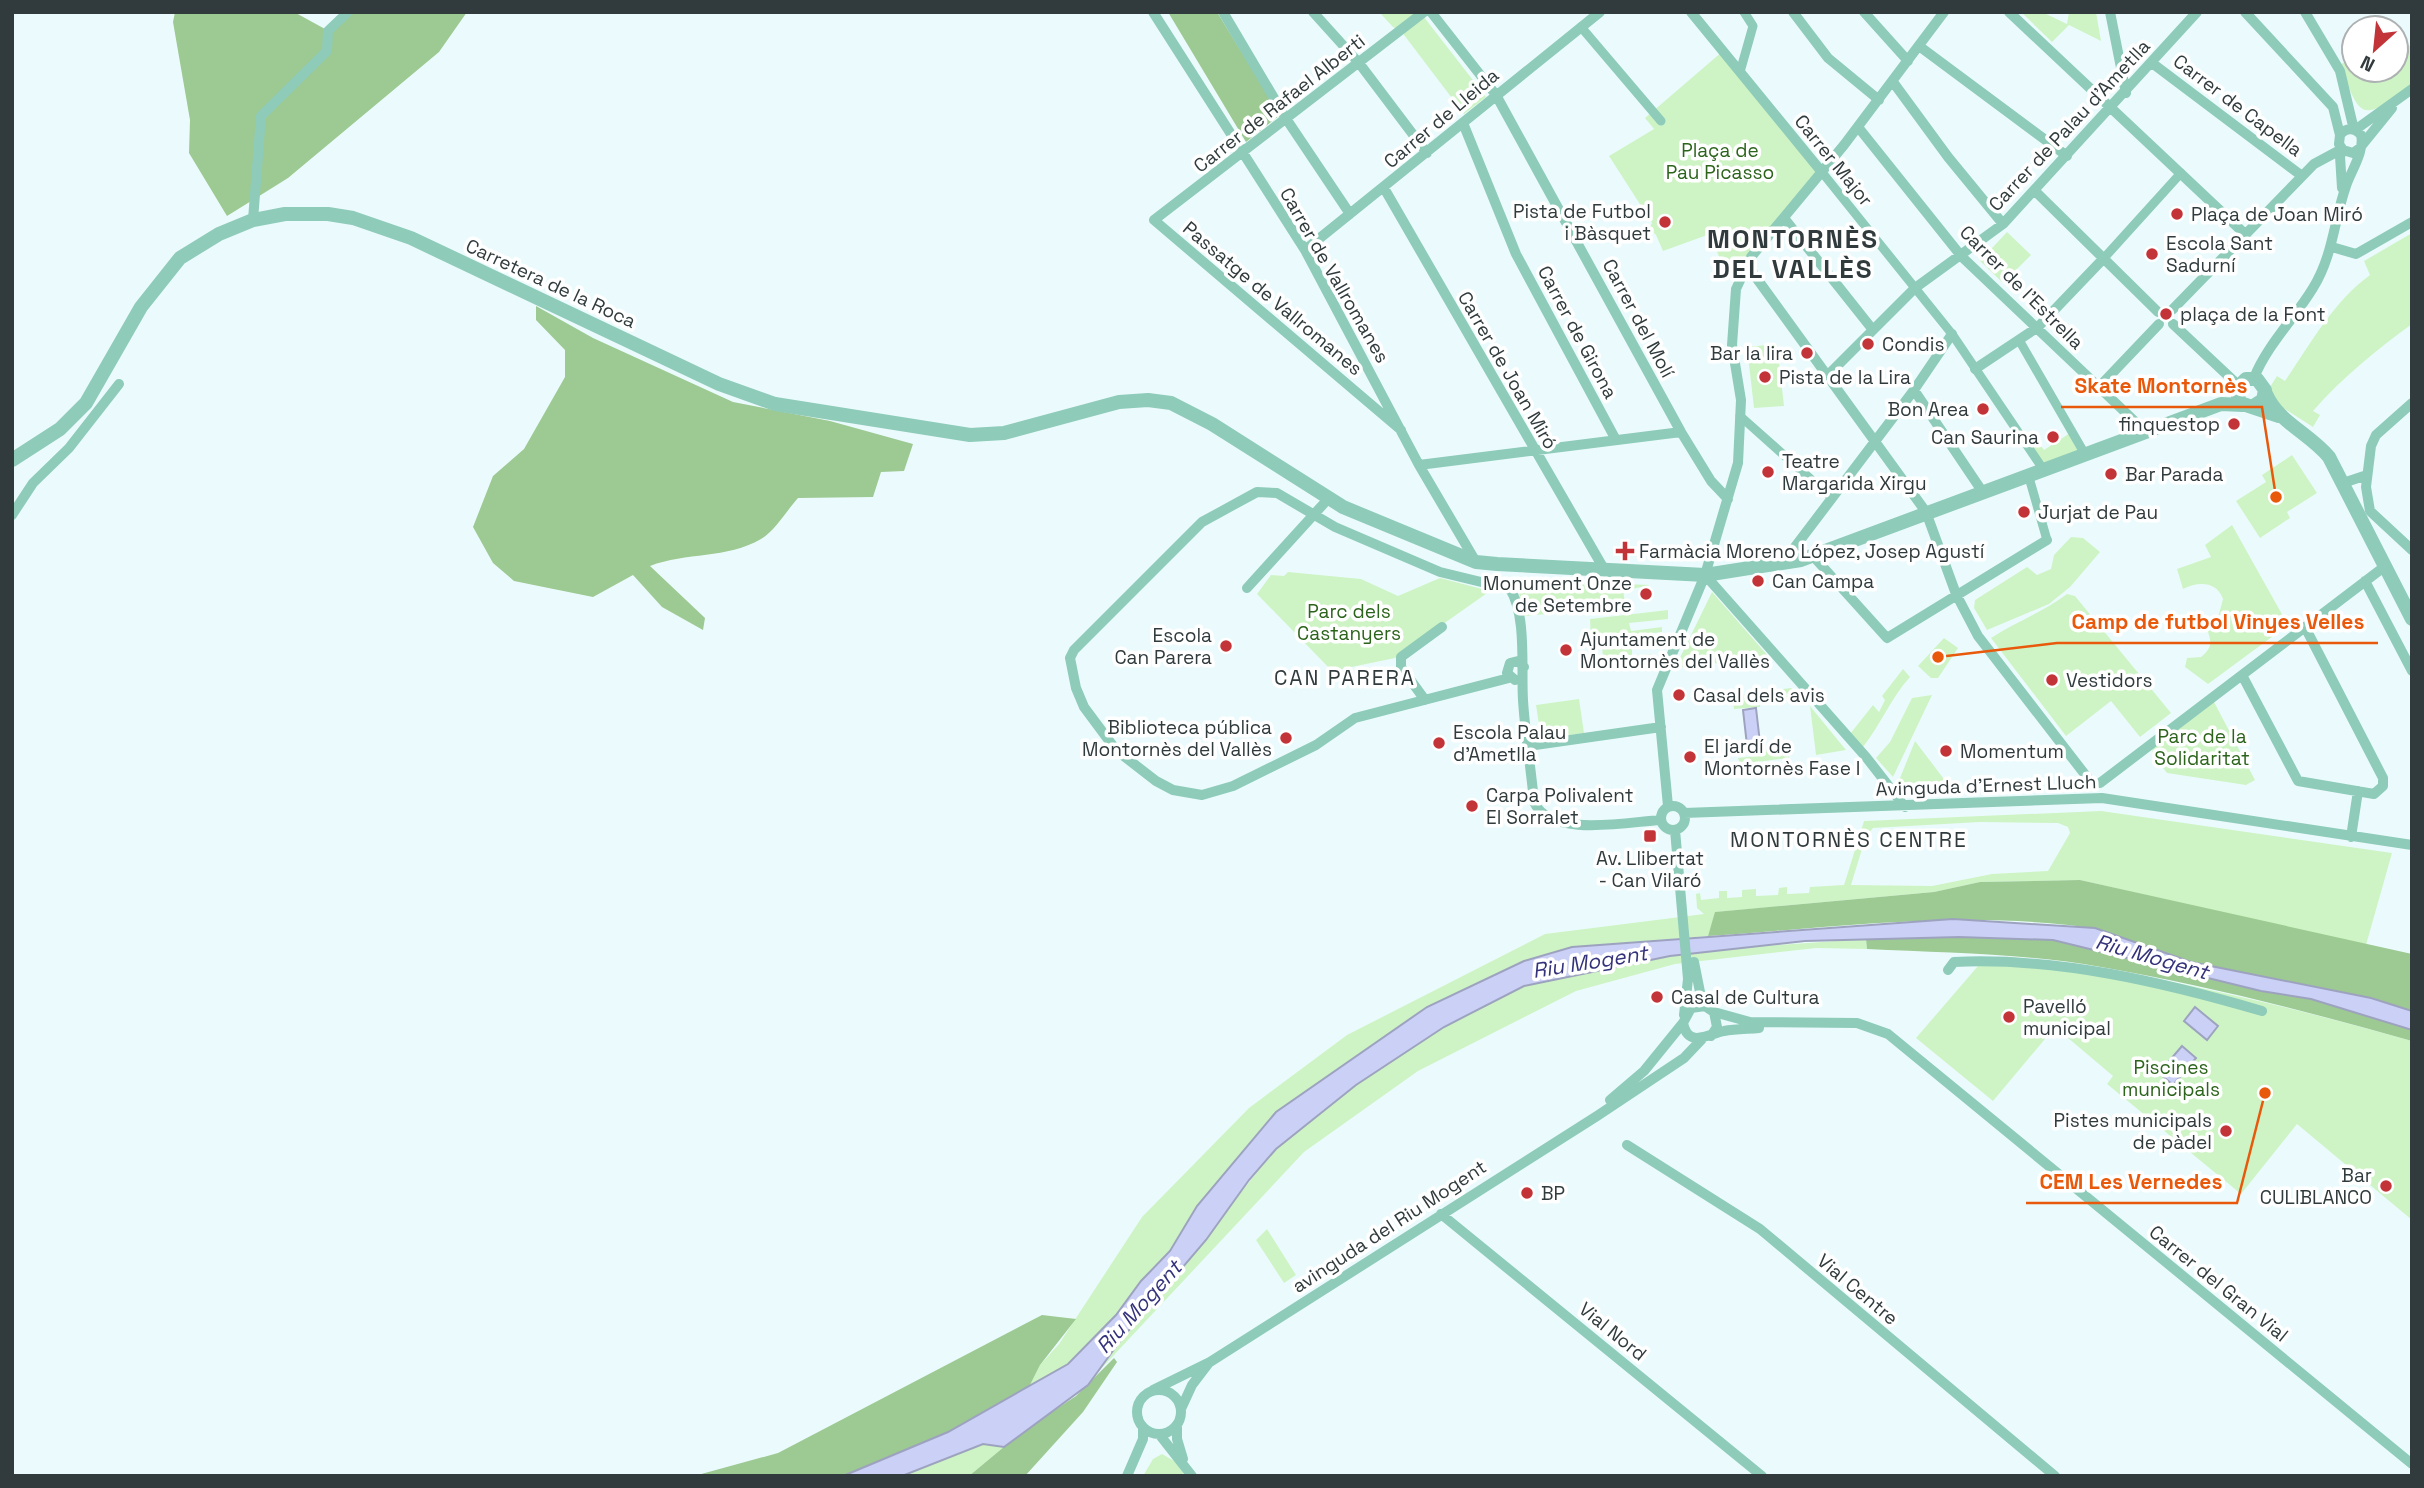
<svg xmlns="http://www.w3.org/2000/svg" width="2424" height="1488" font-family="'Space Grotesk',sans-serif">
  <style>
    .green { fill: #cef4c5; fill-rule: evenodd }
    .forest { fill: #9dc992 }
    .water { fill: #cbd0f7; stroke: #9da3bf; stroke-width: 2 }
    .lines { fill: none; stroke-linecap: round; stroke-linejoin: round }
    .pedestrian { stroke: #8ecbb9; stroke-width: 9 }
    .minor { stroke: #8ecbb9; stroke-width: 10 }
    .tertiary { stroke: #8ecbb9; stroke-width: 14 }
    .poi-dot { fill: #c33438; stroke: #fff; stroke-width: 2.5 }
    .labels { text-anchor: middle; stroke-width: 7; stroke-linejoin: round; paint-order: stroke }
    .street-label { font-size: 19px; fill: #313b3d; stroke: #fff }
    .park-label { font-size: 19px; fill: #2c641c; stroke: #fff }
    .poi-label { font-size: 19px; fill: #313b3d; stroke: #fff; text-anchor: start }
    .neighbourhood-label { font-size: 21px; letter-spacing: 2px; fill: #313b3d; stroke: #fff }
    .water-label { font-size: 21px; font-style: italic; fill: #33327a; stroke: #fff }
    .district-label { font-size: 26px; font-weight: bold; letter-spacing: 2px; fill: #313b3d; stroke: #fff }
    .leader { fill: none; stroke: #e8590c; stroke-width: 2.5 }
    .callout-dot { fill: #e8590c; stroke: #fff; stroke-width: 2.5 }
    .callout-label { font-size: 21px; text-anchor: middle; font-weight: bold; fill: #e8590c; stroke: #fff; stroke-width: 7; stroke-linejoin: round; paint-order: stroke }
  </style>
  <rect width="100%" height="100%" fill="#ebfbfd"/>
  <path class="green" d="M1379 12H1420L1486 97 1464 114 1401 31 1393 27Z
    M2021 12H2042L2067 24 2069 12H2096L2101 41 2069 25 2052 42Z
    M2396 40 2412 47V88C2361 119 2362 123 2340 65L2354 55V70H2396Z
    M1723 51 1821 171 1746 269 1720 259 1710 234 1663 251 1656 235 1649 228 1652 223 1609 156 1654 129 1645 118Z
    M2007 232 2031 255 2003 283 1980 261Z
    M2412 233V324C2375 351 2343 377 2313 411L2320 415 2313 427 2277 404 2270 387 2277 376 2285 381C2311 343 2333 302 2370 275L2364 261Z
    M1777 344 1784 406 1754 408 1747 347Z
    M2031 433 2044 450 2070 433 2082 454 2044 466 2024 437Z
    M2292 455 2317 493 2287 512 2290 518 2260 538 2236 501 2266 482 2262 475Z
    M2232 525 2288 625 2208 684 2185 667 2187 658 2201 657C2215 645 2210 640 2206 625L2219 614 2223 599C2217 581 2198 581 2183 589L2177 569 2211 557 2205 545Z
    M2071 537 2083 538 2100 552 2070 587 2049 604 1987 630 1974 608 1975 600 2027 567 2037 575 2051 569 2054 555Z
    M1288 572 1361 579 1398 596 1440 578 1490 591 1395 658 1332 671 1257 594 1271 575 1284 576Z
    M1523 580 1650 585 1623 591 1626 607 1581 612 1579 606 1546 608V614L1524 616 1518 589Z
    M1712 592 1769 657 1675 668Z
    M2067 594 2075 596 2171 713 2140 737 2111 701 2066 736 1991 638C2016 622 2043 612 2067 594Z
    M1668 610V619L1629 623 1631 631 1662 627V632L1591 640 1590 619Z
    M1944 638 1958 648 1938 678H1931L1918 666Z
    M1658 641 1659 646 1632 649V656L1651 654 1652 661 1604 666 1602 647Z
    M1903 669 1910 677C1891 698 1881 724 1863 747L1850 734 1873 705 1879 712 1885 700 1882 696Z
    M1791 688 1801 698 1760 702V707L1734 709 1733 696Z
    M1932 695 1893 777 1876 758 1890 742 1912 698Z
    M1579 699 1584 733 1562 736 1561 729 1540 731 1536 705Z
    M2213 700 2255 780 2246 785 2167 773 2152 754 2153 746Z
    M1810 706 1846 750 1816 755Z
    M1915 741 1950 787C1935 796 1910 794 1898 783Z
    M1787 747 1789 758 1740 764 1738 758 1766 755V749Z
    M2101 811 2392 853 2366 945 2080 880 1980 882 1934 892 1716 912 1708 936 1572 947 1276 1112 1197 1206 1170 1251 1141 1281 1117 1315 1075 1359 1028 1389 1040 1365 1059 1344 1142 1217 1249 1108 1347 1035 1545 934 1704 914 1697 908 1696 894 1700 893 1701 900 1719 898V891H1727V898L1742 897V890L1756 889V896L1778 895 1779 888 1787 887V894L1809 893 1810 887 1844 885 1864 821ZM1980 822 2058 823 2068 827 2070 833 2048 871 1992 874 1932 886 1851 885 1866 836 1873 828Z
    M1866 939 1867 949 1816 948 1675 964 1576 991 1418 1071 1304 1152 1099 1371 1123 1337 1276 1149 1356 1085 1444 1027 1524 986 1606 967 1718 949Z
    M2010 957C2147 971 2279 1004 2412 1041V1220L2297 1124 2241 1194 2107 1084 2113 1076 2055 1027 1993 1101 1916 1038 1978 966Z
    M1267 1229 1296 1275 1284 1283 1256 1240Z
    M984 1444 1004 1447 969 1476H902Z
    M1162 1454 1176 1462 1185 1476H1143L1153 1459Z"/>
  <path class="forest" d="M175 12H294L325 29 345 12H467L439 52 288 178 227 216 189 153 190 120 173 22Z
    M1168 12H1217L1280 115 1246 142Z
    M536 306 593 338 733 402 830 421 913 444 904 471 881 472 873 497 798 498C787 510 775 531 761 539 727 559 686 552 650 566L705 618 703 630 662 607 633 575 593 597 514 581 493 563 473 527 493 476 524 449 565 377V350L536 320Z
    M2080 880 2412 954V1011C2340 988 2267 979 2194 962 2151 952 2115 929 2068 925 1948 912 1827 928 1708 936L1715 912 1934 892 1980 882Z
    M1959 937 2053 940 2261 991 2311 999 2412 1030V1041C2309 1012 2206 985 2101 967 2024 953 1945 953 1867 949L1866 939Z
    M1042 1315 1076 1319 1040 1365 1028 1389 948 1432 843 1476H694L778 1453Z
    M1114 1358 1117 1362 1083 1412 1025 1476H969L1023 1431 1076 1396Z"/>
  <path class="water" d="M1756 708 1760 743 1747 745 1743 710Z
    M1953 919 2095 928 2191 962 2371 998 2412 1011V1030L2311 999 2261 991 2053 940 1959 937 1805 941 1670 956 1524 986 1444 1027 1356 1085 1276 1149 1249 1180 1206 1240 1123 1337 1088 1385 1004 1447 983 1444 902 1476H843L948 1432 1068 1364 1116 1315 1141 1281 1170 1251 1197 1206 1276 1112 1427 1007 1524 961 1572 947Z
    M2195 1007 2218 1026 2207 1040 2184 1021Z
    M2182 1046 2196 1058 2173 1085 2159 1073Z"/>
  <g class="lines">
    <path class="pedestrian" d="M1581 27 1661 121
      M1740 72 1753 26 1744 12
      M1821 171 1952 334 2043 469
      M2104 258 2181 173
      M2019 340 2086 456
      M1740 416 1832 498
      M2028 474 2047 540"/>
    <path class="minor" d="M1153 12 1305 250 1419 465 1476 562
      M1223 12 1287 120 1350 214
      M1313 12 1359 63 1427 153
      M1431 12 1496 95 1681 432 1711 481 1728 499
      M1691 12 1821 171
      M1793 12 1828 58 1879 100
      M1864 12 1908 61
      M2009 12 2245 234
      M2110 12 2126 93
      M2245 12 2333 107 2340 135
      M2305 12 2340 71 2354 130
      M1919 46 2067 156
      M2152 63 2302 176
      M1893 82 1948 157 2003 224
      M1463 123 1516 254 1616 440
      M1858 127 1962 257 2145 431
      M2355 130 2412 89
      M2362 145 2392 108
      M1384 188 1604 569
      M2342 188 2340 156 2343 150
      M2035 191 2158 312
      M1784 218 1873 330
      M253 220 261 116 327 51 328 31 348 12
      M2332 247 2356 254 2412 222
      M1305 250 1600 12
      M1747 265 1926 512 1956 594 1978 636 2090 781
      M2172 310 2314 164 2342 149
      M2173 324 2238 385
      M1975 369 2038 327 2104 258
      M1828 375 1915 288 2003 224 2197 12
      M2254 378C2267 345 2295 318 2313 288 2333 256 2334 220 2346 186 2351 171 2365 151 2361 135 2355 128 2346 127 2340 135L2339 144 2343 150 2353 153 2360 148
      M2099 387 2159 324
      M1914 390 1982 491
      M2412 403 2376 435 2371 446 2366 487 2370 511 2412 550
      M1401 430 1154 220 1424 12
      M1419 465 1681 432
      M2343 483 2367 475
      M12 515 33 483 69 448 119 384
      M1813 556 1887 638 2047 540
      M1782 564 1914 390 1952 334
      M1705 575 1866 757 1905 807
      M2365 581 2412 671
      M1247 588 1328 499
      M2242 675 2298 781 2374 794 2383 786V778L2305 627
      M1509 678 1355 718 1316 745 1233 786 1202 795 1173 790 1156 781 1116 750 1084 707 1076 688 1070 658 1074 650 1202 522 1257 492 1277 493 1335 527 1440 572 1510 589C1527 615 1521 670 1523 700 1525 734 1531 768 1534 802 1550 838 1627 822 1660 820
      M1515 680 1507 673 1510 663 1518 661 1524 667
      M1425 700 1401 667V657L1442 627
      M1528 746 1661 727
      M2100 783 2384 567
      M1661 818a12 12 0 1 1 24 0a12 12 0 1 1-24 0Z
      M1668 806 1657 690 1705 575 1738 463 1741 400 1732 345 1736 289 1751 257 1844 145 1944 12
      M1684 813 2102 798 2412 845
      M1675 830 1688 979 1684 1015
      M2351 837 2358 791
      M1694 962 1700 992 1709 1008
      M1948 970 1954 962C2057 957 2163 982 2262 1011
      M1714 1012 1750 1022 1857 1023 1888 1034 2412 1464
      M1711 1036 1717 1027 1714 1012 1705 1006 1691 1008 1683 1023C1688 1048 1707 1035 1724 1031 1735 1029 1748 1029 1759 1028
      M1610 1100 1644 1071 1683 1023
      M1627 1145 1760 1229 2055 1476
      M1441 1214 1762 1476
      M1137 1412a22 22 0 1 1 44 0a22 22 0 1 1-44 0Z
      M1153 1390 1210 1362 1597 1116 1684 1058 1702 1039
      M1181 1409 1192 1385 1208 1364
      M1177 1425V1439L1183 1459
      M1159 1434 1192 1476
      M1127 1476 1143 1439V1427"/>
    <path class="tertiary" d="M2266 394C2278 422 2309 433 2329 457L2412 619
      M2252 407 2263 400 2265 390 2257 379H2246L2236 389 2240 403 2279 416
      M12 460 60 429 86 403 141 307 180 258 219 234 253 220 285 214H328L353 218 411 238 719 384 775 404 970 435 1004 433 1119 402 1148 400 1171 403 1212 424 1343 507 1476 562 1497 564 1705 575 1801 560 2221 404 2243 405"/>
  </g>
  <g class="poi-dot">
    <circle cx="2177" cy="214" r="7"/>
    <circle cx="1665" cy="222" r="7"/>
    <circle cx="2152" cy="254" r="7"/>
    <circle cx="2166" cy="314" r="7"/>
    <circle cx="1868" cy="344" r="7"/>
    <circle cx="1807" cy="353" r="7"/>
    <circle cx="1765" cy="377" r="7"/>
    <circle cx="1983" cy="409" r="7"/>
    <circle cx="2234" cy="424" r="7"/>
    <circle cx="2053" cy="437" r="7"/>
    <circle cx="1768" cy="472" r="7"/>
    <circle cx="2111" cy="474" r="7"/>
    <circle cx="2024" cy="512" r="7"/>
    <path d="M1621.5 540.5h7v7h7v7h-7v7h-7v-7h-7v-7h7z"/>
    <circle cx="1758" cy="581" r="7"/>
    <circle cx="1646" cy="594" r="7"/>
    <circle cx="1226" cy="646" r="7"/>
    <circle cx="1566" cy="650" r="7"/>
    <circle cx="2052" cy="680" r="7"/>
    <circle cx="1679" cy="695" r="7"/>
    <circle cx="1286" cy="738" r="7"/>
    <circle cx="1439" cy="743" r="7"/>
    <circle cx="1946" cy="751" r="7"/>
    <circle cx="1690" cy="757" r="7"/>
    <circle cx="1472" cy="806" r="7"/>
    <rect x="1643" y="829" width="14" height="14" rx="3.5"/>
    <circle cx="1657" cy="997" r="7"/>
    <circle cx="2009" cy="1017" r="7"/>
    <circle cx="2226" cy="1131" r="7"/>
    <circle cx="2386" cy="1186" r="7"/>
    <circle cx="1527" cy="1193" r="7"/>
  </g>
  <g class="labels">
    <g class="street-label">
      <text transform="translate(1279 103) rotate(-38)" y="7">Carrer de Rafael Alberti</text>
      <text transform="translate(2238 105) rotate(37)" y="7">Carrer de Capella</text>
      <text transform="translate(1441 118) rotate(-40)" y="7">Carrer de Lleida</text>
      <text transform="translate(2069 125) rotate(-47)" y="7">Carrer de Palau d'Ametlla</text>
      <text transform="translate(1834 160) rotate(51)" y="7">Carrer Major</text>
      <text transform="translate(1335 275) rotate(60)" y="7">Carrer de Vallromanes</text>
      <text transform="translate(551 283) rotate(25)" y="7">Carretera de la Roca</text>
      <text transform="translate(2022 287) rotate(45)" y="7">Carrer de l'Estrella</text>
      <text transform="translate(1273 298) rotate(40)" y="7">Passatge de Vallromanes</text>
      <text transform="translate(1639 318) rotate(62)" y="7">Carrer del Molí</text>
      <text transform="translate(1578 332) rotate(62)" y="7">Carrer de Girona</text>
      <text transform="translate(1508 370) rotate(60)" y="7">Carrer de Joan Miró</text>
      <text transform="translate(1986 785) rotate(-2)" y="7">Avinguda d'Ernest Lluch</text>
      <text transform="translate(1389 1226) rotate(-33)" y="7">avinguda del Riu Mogent</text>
      <text transform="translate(2219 1283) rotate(39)" y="7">Carrer del Gran Vial</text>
      <text transform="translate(1858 1289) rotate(40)" y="7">Vial Centre</text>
      <text transform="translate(1613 1331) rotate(39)" y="7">Vial Nord</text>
    </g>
    <g class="park-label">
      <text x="1720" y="157">Plaça de<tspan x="1720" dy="22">Pau Picasso</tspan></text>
      <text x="1349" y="618">Parc dels<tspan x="1349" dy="22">Castanyers</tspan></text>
      <text x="2202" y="743">Parc de la<tspan x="2202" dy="22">Solidaritat</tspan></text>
      <text x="2171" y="1074">Piscines<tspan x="2171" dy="22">municipals</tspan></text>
    </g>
    <g class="poi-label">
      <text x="1651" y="218" text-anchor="end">Pista de Futbol<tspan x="1651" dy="22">i Bàsquet</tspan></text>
      <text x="2191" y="221">Plaça de Joan Miró</text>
      <text x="2166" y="250">Escola Sant<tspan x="2166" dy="22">Sadurní</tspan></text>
      <text x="2180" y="321">plaça de la Font</text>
      <text x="1882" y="351">Condis</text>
      <text x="1793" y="360" text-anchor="end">Bar la lira</text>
      <text x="1779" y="384">Pista de la Lira</text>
      <text x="1969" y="416" text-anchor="end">Bon Area</text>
      <text x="2220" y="431" text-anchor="end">finquestop</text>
      <text x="2039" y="444" text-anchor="end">Can Saurina</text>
      <text x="1782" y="468">Teatre<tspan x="1782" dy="22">Margarida Xirgu</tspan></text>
      <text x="2125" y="481">Bar Parada</text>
      <text x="2038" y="519">Jurjat de Pau</text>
      <text x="1639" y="558">Farmàcia Moreno López, Josep Agustí</text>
      <text x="1772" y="588">Can Campa</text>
      <text x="1632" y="590" text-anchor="end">Monument Onze<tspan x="1632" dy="22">de Setembre</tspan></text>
      <text x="1212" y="642" text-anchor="end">Escola<tspan x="1212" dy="22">Can Parera</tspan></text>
      <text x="1580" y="646">Ajuntament de<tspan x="1580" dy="22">Montornès del Vallès</tspan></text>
      <text x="2066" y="687">Vestidors</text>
      <text x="1693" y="702">Casal dels avis</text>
      <text x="1272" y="734" text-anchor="end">Biblioteca pública<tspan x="1272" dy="22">Montornès del Vallès</tspan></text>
      <text x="1453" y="739">Escola Palau<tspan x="1453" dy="22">d'Ametlla</tspan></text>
      <text x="1704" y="753">El jardí de<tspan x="1704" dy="22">Montornès Fase I</tspan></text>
      <text x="1960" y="758">Momentum</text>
      <text x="1486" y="802">Carpa Polivalent<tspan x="1486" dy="22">El Sorralet</tspan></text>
      <text x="1650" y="865" text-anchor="middle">Av. Llibertat<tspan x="1650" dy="22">- Can Vilaró</tspan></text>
      <text x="1671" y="1004">Casal de Cultura</text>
      <text x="2023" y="1013">Pavelló<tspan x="2023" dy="22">municipal</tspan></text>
      <text x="2212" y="1127" text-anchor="end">Pistes municipals<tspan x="2212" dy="22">de pàdel</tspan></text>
      <text x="2372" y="1182" text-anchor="end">Bar<tspan x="2372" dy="22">CULIBLANCO</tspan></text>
      <text x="1541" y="1200">BP</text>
    </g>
    <g class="neighbourhood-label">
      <text x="1345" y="685">CAN PARERA</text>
      <text x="1849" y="847">MONTORNÈS CENTRE</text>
    </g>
    <g class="water-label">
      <text transform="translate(2152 957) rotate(16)" y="7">Riu Mogent</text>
      <text transform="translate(1590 962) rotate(-9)" y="7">Riu Mogent</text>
      <text transform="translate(1139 1307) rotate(-48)" y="7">Riu Mogent</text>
    </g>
    <g class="district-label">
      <text x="1793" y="248">MONTORNÈS<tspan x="1793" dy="30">DEL VALLÈS</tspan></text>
    </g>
  </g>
  <path class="leader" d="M2276 497L2262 407H2061M1938 657L2057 643H2378M2265 1093L2237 1203H2026"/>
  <g class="callout-dot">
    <circle cx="2276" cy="497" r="7"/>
    <circle cx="1938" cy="657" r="7"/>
    <circle cx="2265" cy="1093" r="7"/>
  </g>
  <g class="callout-label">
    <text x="2161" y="393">Skate Montornès</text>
    <text x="2218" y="629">Camp de futbol Vinyes Velles</text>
    <text x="2131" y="1189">CEM Les Vernedes</text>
  </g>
  <rect width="2424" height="1488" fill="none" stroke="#313b3d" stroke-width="28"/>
  <g transform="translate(2375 49) rotate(207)"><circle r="33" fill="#ffffff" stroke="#adb1b1" stroke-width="2"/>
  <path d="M0-5L12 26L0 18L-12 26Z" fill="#c33438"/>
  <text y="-10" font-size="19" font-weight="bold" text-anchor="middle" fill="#313b3d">N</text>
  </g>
</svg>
